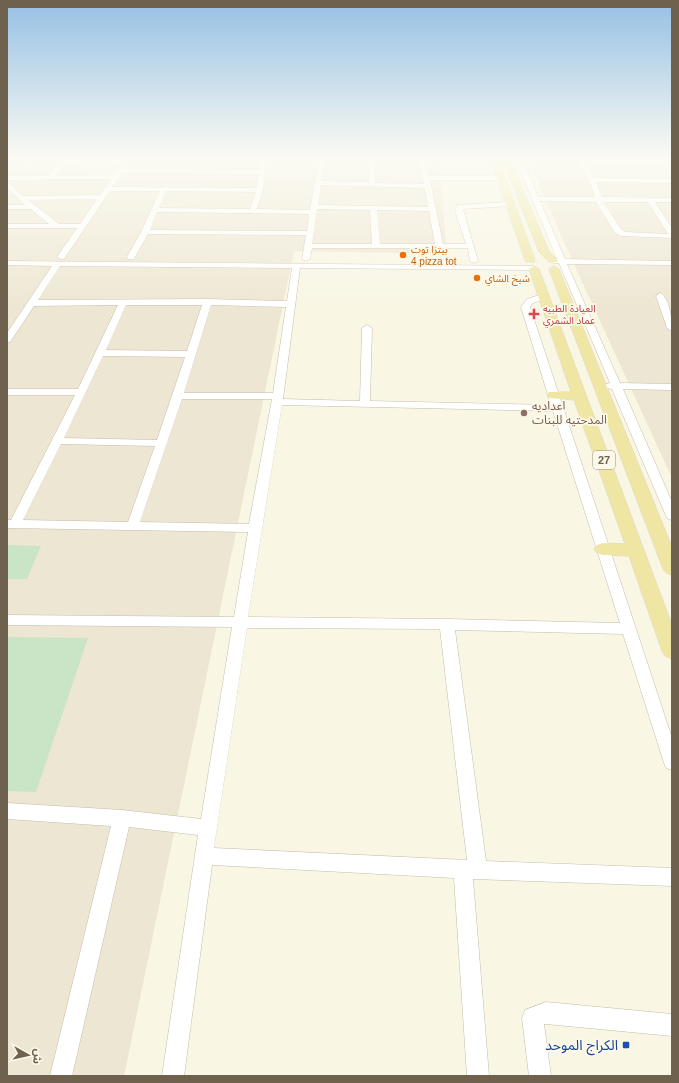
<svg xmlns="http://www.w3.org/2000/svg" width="679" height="1083" font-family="Arial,'Noto Sans Arabic',sans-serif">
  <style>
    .residential { fill: #ede6d2 }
    .green { fill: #cae5c5 }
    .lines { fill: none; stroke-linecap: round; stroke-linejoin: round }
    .stream { stroke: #a3bfd0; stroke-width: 2 }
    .minor-casing { stroke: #c6bdaa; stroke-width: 1 }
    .major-casing { stroke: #d9d6d1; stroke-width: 1 }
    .minor { fill: #fff; fill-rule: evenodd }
    .major { fill: #f0e6a4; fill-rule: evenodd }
    .food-dot { fill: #e8710a; stroke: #fcf9ea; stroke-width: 1.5 }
    .health-dot { fill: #e0444e; stroke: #fcf9ea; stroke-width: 1.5 }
    .education-dot { fill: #8d6e63; stroke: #fcf9ea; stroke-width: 1.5 }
    .transit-dot { fill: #1a4fb4; stroke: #fcf9ea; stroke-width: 1.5 }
    .labels { text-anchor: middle; stroke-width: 3.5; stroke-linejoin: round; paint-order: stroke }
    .far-food-label { font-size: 10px; fill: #c56008; stroke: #fcf9ea; text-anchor: start }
    .far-health-label { font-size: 10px; fill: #be3a42; stroke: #fcf9ea; text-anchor: start }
    .shield { fill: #fcf9ea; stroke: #998f7c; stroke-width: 1 }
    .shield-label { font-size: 11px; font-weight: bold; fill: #6e614d }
    .education-label { font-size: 12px; fill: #785e54; stroke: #fcf9ea; text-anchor: start }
    .near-transit-label { font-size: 14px; fill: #164399; stroke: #fcf9ea; text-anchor: end }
  </style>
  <rect width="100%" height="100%" fill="#f9f6e4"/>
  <path class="residential" d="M47 158H439L447 254 294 251 124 1076H7V167Z
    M527 158H672V478L573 262Z"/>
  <path class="green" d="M7 545 41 546 27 579H7Z
    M7 637 88 638 36 792 7 791Z"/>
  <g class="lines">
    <path class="stream" d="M7 165 28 158"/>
    <defs>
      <path id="minor" d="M13 158H23L7 164V160Z
        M132 158 125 169 259 170 261 158H267L263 190 257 209 310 210 319 158H325L322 181 369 182 370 158H376L375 183 424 184 417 158H497L496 160 494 161 424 160 429 176H501L504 178 501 180H430L443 244H466L455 211 457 205 510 202 514 204 510 206 463 209 478 261 474 263 470 261 468 248H312L310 259 306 261 302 259 306 235 148 234 134 259H128L127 257 141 232 160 191H110L64 259H61L57 257 77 228H7V224H49L31 209H7V205H25L7 188V182L23 196 100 195 111 179 7 180V176H48L60 162 65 159ZM123 162 114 175 55 176 66 163ZM122 173 259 174 257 188 112 187ZM321 185 425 188 428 207 318 205ZM166 191 256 192 250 209 159 208ZM97 199 80 224H59L28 200ZM317 209 370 210 372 244H312ZM377 210 429 211 435 244H380ZM157 212 309 214 307 231 150 230Z
        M515 158H521L538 197H595L589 180 579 163 585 160 666 159 669 161 666 163 586 164 594 178 672 179V183L596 182 602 197 672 198V202H655L672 228V238L621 236 615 233 596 202 540 201 565 259 672 261V265L567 264 620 383 672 384V390L623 389 672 502V520L668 519 666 516 612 389 605 388 604 386 605 384 610 383 559 263H553L552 261 557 259ZM603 202H648L668 234 625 232 621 229Z
        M7 261 533 266 537 268 533 270 300 268 283 399 360 401 362 328 367 325 372 328 370 401 551 405 521 307 527 299 545 293 549 296 548 298 533 303 530 307 672 738V770L666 768 664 763 623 634 455 630 486 861 672 868V886L473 879 489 1076H467L454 878 212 865 184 1076H162L198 835 129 827 72 1076H50L111 826 7 819V803L122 810 201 819 232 627 7 625V615L234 617 248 532 7 528V520H11L75 395H7V389H78L118 305 34 306 10 342 7 343V333L52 266 7 265ZM60 266 292 268 287 301 207 299 38 300ZM126 305H202L187 351 106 350ZM211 305 286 307 273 393H184ZM103 356 185 357 157 440 64 438ZM182 399H272L249 524 140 522ZM282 405 553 411 620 623 447 619 248 617ZM61 444 155 446 128 522 23 520ZM247 628 440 629 467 860 214 848Z
        M660 293C670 297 672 321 672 331L667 328 656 296Z
        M546 1002 672 1014V1036L546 1024H544L551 1076H529L522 1018 525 1010Z"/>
      <path id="major" d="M490 158H498L535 260 534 262H526L525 260Z
        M504 158H512L514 169 549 251 558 260 557 262H549L539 252 506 169Z
        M534 266 539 269 672 625V659L665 656 662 651 629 556 603 555 597 553 594 549 597 545 603 543 625 544 574 400 549 398 547 395 549 392H571L529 269Z
        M554 266 559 269 672 547V575L666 573 663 569 549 269Z"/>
    </defs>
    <use href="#minor" class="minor-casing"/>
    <use href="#major" class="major-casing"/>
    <use href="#minor" class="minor"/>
    <use href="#major" class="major"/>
  </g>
  <linearGradient id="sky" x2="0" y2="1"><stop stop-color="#96c0e5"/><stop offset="0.51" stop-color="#fcfbf3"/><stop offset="1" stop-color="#fcfbf3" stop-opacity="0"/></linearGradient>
  <rect width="679" height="310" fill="url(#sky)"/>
  <g class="food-dot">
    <circle cx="403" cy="255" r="4"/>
    <circle cx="477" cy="278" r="4"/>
  </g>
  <path class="health-dot" d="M532 308h4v4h4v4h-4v4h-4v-4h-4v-4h4z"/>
  <circle class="education-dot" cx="524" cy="413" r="4"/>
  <rect class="transit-dot" x="622" y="1041" width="8" height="8" rx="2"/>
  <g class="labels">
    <g class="far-food-label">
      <text x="411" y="253">بيتزا توت<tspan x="411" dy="12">4 pizza tot</tspan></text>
      <text x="485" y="282">شيخ الشاي</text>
    </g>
    <g class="far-health-label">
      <text x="543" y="312">العيادة الطبيه<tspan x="543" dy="12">عماد الشمري</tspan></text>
    </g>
    <rect class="shield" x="593" y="451" width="22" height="18" rx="3"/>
    <g class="shield-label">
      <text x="604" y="464">27</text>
    </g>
    <g class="education-label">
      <text x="532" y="410">اعداديه<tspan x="532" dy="14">المدحتيه للبنات</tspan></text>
    </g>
    <g class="near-transit-label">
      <text x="618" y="1050">الكراج الموحد</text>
    </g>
  </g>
  <rect width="679" height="1083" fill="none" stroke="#6e614d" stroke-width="16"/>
  <g transform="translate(28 1055) rotate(98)" stroke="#fcf9ea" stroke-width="3" paint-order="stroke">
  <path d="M0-3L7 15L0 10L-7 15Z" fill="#6e614d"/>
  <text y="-6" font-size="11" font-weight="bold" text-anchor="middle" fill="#6e614d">ش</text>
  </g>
</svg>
